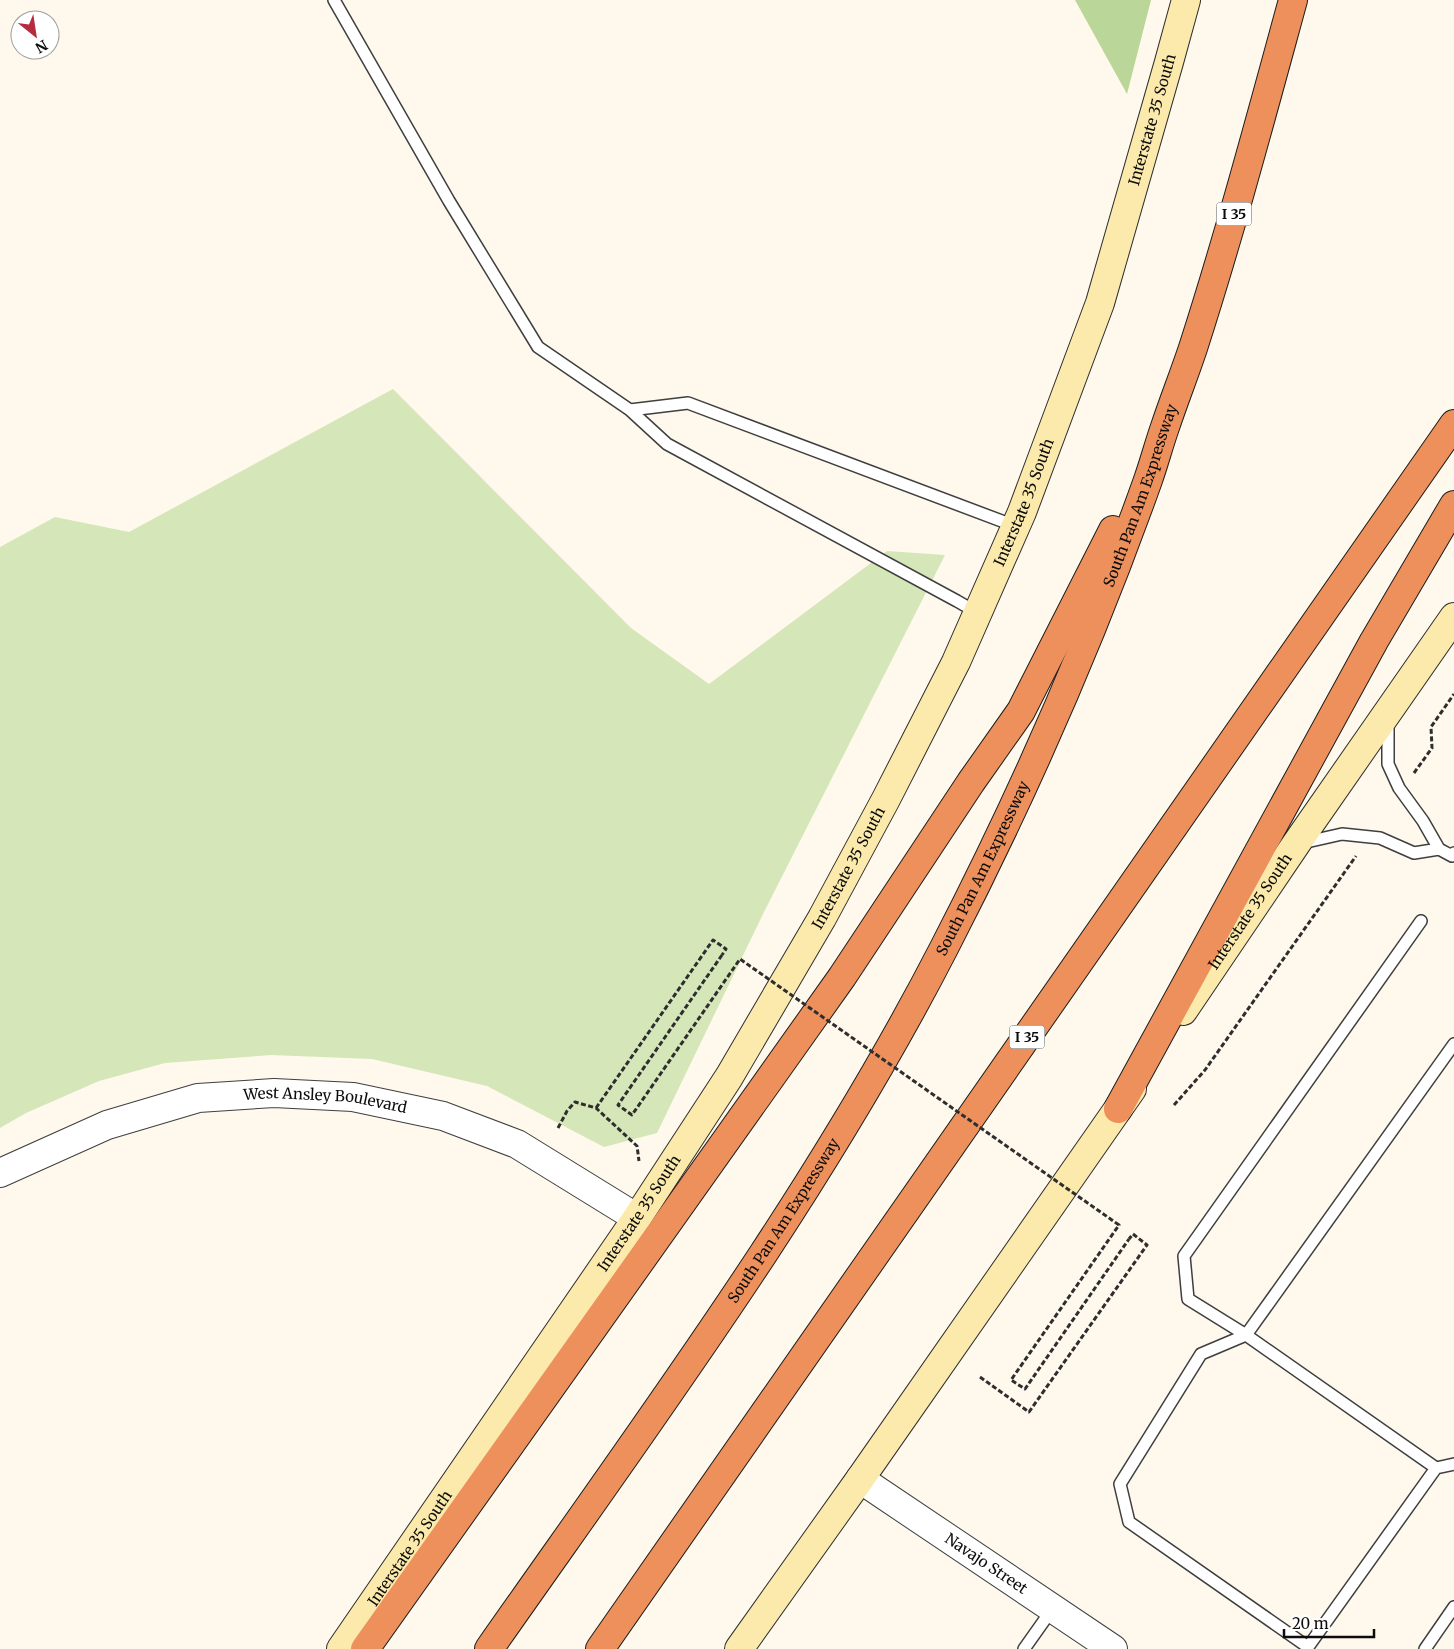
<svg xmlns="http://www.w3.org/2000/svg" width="1454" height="1649" font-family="Merriweather,serif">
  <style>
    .green { fill: #d5e6b8 }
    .forest { fill: #bad698 }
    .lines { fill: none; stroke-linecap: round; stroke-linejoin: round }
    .service-casing { stroke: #3f3f3f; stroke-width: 14 }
    .tertiary-casing { stroke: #3f3f3f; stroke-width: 30 }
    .secondary-casing { stroke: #2e2e2e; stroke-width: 30 }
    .motorway-casing { stroke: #1d1d1d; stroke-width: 30 }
    .path { stroke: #2e2e2e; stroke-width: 3; stroke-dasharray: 5 2.5; stroke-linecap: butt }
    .service { stroke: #fff; stroke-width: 11 }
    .tertiary { stroke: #fff; stroke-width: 28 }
    .secondary { stroke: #fbeaab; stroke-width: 28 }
    .motorway { stroke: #ed905b; stroke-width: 28 }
    .path-bridge { stroke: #2e2e2e; stroke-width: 3; stroke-dasharray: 5 2.5; stroke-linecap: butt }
    .labels { text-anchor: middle; stroke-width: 5; stroke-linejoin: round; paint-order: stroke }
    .shield { fill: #fff; stroke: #555; stroke-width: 1 }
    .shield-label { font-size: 14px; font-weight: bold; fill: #0c0c0c }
    .street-label { font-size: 15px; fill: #0c0c0c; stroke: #fff }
  </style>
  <rect width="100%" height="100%" fill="#fef9ec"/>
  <path class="green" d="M393 389 631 628 709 684 887 551 945 555 764 912 657 1133 604 1147 487 1086 372 1059 271 1055 165 1063 99 1081 26 1113 0 1128V547L55 517 129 532Z"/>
  <path class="forest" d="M1075 0H1151L1127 94Z"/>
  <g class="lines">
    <defs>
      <path id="service" d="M334 0 449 201 538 347 630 410 667 444 957 601 978 613
        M630 410 688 403 1015 526
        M1388 721V764L1399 788 1423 821 1439 849 1452 856 1454 853
        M1302 843 1342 834 1380 838 1414 853 1439 849
        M1421 921 1184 1256 1188 1299 1246 1335 1436 1468 1308 1647 1129 1522 1120 1484 1201 1354 1246 1335 1454 1044
        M1436 1468 1454 1464
        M1024 1649 1053 1608
        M1425 1649 1454 1607"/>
      <g id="tertiary">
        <path id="s1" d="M0 1173 107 1125 198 1098 274 1093 353 1097 443 1116 517 1144 637 1218"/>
        <path id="s2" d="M860 1479 1113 1649"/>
      </g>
      <g id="secondary">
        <path id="s3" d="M1183 1011 1296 844 1454 617"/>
        <path id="s4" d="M341 1649 637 1218 729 1077 822 918 886 799 956 662 1022 512 1100 303 1169 62 1186 0"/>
        <path d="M739 1649 860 1479 1132 1089"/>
      </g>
      <g id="motorway">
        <path d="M1118 1109 1374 641 1454 505"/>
        <path d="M365 1649 842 977 971 782 1021 711 1113 530"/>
        <path id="s5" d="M489 1649C648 1422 817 1195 944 948 1022 797 1091 640 1148 480 1154 463 1159 444 1165 427 1174 400 1184 375 1193 348 1230 233 1261 117 1293 0"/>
        <path d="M600 1649 1454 424"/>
      </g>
    </defs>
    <use href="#service" class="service-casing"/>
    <use href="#tertiary" class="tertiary-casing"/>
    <use href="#secondary" class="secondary-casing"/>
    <use href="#motorway" class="motorway-casing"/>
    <path class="path" d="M1414 773 1432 748 1431 727 1454 694
      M1174 1105 1205 1070 1356 856
      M596 1108 713 940 726 949 722 955
      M558 1128 567 1111 575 1102 596 1108 637 1146 639 1161
      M980 1377 1029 1412 1147 1245 1133 1234 1129 1239"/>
    <use href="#service" class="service"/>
    <use href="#tertiary" class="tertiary"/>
    <use href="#secondary" class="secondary"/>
    <use href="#motorway" class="motorway"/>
    <path class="path-bridge" d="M722 955 618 1105 632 1115 740 959 1119 1225 1011 1380 1025 1389 1129 1239"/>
  </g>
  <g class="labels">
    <g class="shield">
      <rect x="1216.5" y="202.5" width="35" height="23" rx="4"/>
      <rect x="1009.5" y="1025.5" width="35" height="23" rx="4"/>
    </g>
    <g class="shield-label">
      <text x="1234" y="219">I 35</text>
      <text x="1027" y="1042">I 35</text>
    </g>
    <g class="street-label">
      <text dy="5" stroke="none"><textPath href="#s4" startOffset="1742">Interstate 35 South</textPath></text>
      <text dy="5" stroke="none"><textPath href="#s5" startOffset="1330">South Pan Am Expressway</textPath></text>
      <text dy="5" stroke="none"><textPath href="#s4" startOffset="1338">Interstate 35 South</textPath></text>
      <text dy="5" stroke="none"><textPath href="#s4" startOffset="932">Interstate 35 South</textPath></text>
      <text dy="5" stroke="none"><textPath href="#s5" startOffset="925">South Pan Am Expressway</textPath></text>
      <text dy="5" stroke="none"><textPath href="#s3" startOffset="120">Interstate 35 South</textPath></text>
      <text dy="5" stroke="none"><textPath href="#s1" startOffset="340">West Ansley Boulevard</textPath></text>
      <text dy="5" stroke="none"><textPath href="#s4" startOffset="528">Interstate 35 South</textPath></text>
      <text dy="5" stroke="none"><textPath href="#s5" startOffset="520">South Pan Am Expressway</textPath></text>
      <text dy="5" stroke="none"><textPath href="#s4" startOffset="122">Interstate 35 South</textPath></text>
      <text dy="5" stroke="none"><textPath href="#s2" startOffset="152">Navajo Street</textPath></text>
    </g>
  </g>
  <g transform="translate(35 35) rotate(150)"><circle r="24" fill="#ffffff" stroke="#9e9e9e"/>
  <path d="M0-4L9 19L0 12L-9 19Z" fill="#b52c40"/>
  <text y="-8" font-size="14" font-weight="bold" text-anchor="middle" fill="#0c0c0c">N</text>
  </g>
  <path d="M1284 1629v8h90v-8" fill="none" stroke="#0c0c0c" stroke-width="2.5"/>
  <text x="1292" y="1629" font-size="15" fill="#0c0c0c" stroke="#ffffff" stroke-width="4" paint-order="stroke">20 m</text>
</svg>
